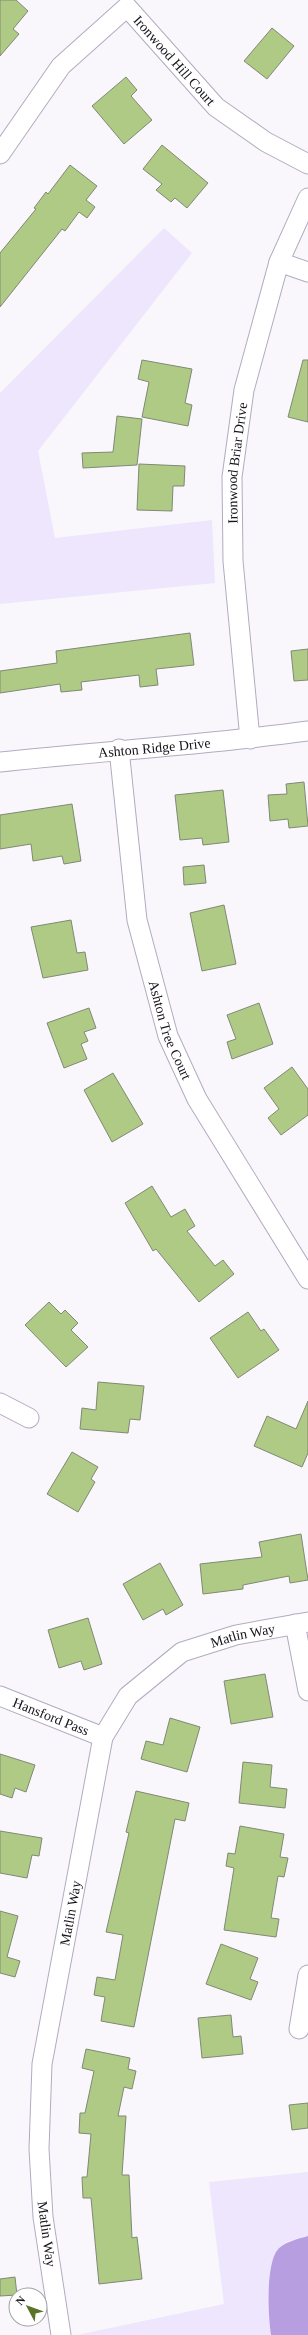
<svg xmlns="http://www.w3.org/2000/svg" width="308" height="2335" font-family="'Times New Roman',serif">
  <style>
    .green { fill: #ede6fd }
    .water { fill: #b69ee0 }
    .building { fill: #aeca84; stroke: #808975 }
    .lines { fill: none; stroke-linecap: round; stroke-linejoin: round }
    .minor-casing { stroke: #b2abc0; stroke-width: 21 }
    .minor { stroke: #fff; stroke-width: 19 }
    .labels { text-anchor: middle; stroke-width: 3; stroke-linejoin: round; paint-order: stroke }
    .street-label { font-size: 14px; fill: #15121a; stroke: #fff }
  </style>
  <rect width="100%" height="100%" fill="#f9f7fc"/>
  <path class="green" d="M164 228 192 253 38 451 55 538 212 520 215 583 0 604V393Z
    M308 2172V2236C301 2238 289 2240 284 2244 265 2262 268 2311 271 2335H77L224 2304 209 2182Z"/>
  <path class="water" d="M308 2236V2335H271C268 2315 266 2270 276 2252 282 2242 298 2239 308 2236Z"/>
  <path class="building" d="M0 0H16L28 11 13 29 19 34 0 56Z
    M272 28 294 46 267 79 244 61Z
    M126 77 137 90 131 96 152 120 124 144 92 106Z
    M162 145 208 183 187 208 175 198 171 202 156 190 162 184 143 169Z
    M70 165 97 186 86 200 95 207 87 218 79 212 65 231 62 229 0 307V253L36 209 34 208 46 192 48 194Z
    M142 360 192 369 185 403 192 405 188 426 142 417 149 382 138 379Z
    M303 360H308V422L288 417Z
    M117 416 142 419 137 465 83 468 82 453 113 452Z
    M139 464 185 466 184 486H173L172 511 137 510Z
    M190 633 194 665 156 669 158 685 140 687 139 675 81 682 82 690 61 692 60 684 0 693V671L57 663 56 651Z
    M308 649V680L294 681 291 651Z
    M304 782 308 826 289 828 288 819 270 821 268 795 287 794 286 784Z
    M223 790 229 842 203 845 202 838 180 840 175 795Z
    M72 804 81 861 64 864 62 856 33 861 31 844 0 849V815Z
    M204 865 206 883 184 885 183 867Z
    M224 905 236 964 202 971 190 913Z
    M71 920 77 953 85 952 88 970 43 978 31 927Z
    M259 1003 273 1044 232 1059 227 1042 236 1039 227 1015Z
    M89 1008 96 1028 84 1032 88 1041 81 1044 87 1059 64 1068 47 1023Z
    M292 1067 308 1089V1115L281 1135 268 1118 279 1109 264 1088Z
    M113 1073 143 1124 112 1142 84 1090Z
    M152 1186 171 1217 185 1209 195 1226 187 1231 215 1266 223 1260 234 1274 199 1302 156 1249 153 1251 125 1203Z
    M49 1302 61 1314 65 1310 78 1323 71 1330 88 1347 66 1367 25 1325Z
    M248 1312 261 1331 264 1329 279 1350 238 1378 210 1338Z
    M98 1382 144 1386 140 1420 130 1419 128 1433 80 1429 82 1408 96 1410Z
    M308 1401V1453L302 1467 254 1446 267 1416 296 1429Z
    M72 1452 98 1467 91 1479 95 1482 78 1512 47 1494Z
    M301 1534 308 1580 290 1583 289 1576 243 1585V1589L203 1594 200 1564 262 1557 259 1542Z
    M160 1563 183 1605 166 1615 163 1609 143 1620 123 1584Z
    M88 1618 102 1664 84 1670 81 1661 59 1668 48 1630Z
    M265 1674 273 1717 231 1724 224 1681Z
    M170 1718 200 1727 187 1772 141 1759 146 1741 163 1745Z
    M0 1754 35 1765 26 1792 15 1788 12 1798 0 1794Z
    M243 1762 272 1765 270 1787 287 1789 285 1808 239 1803Z
    M136 1791 189 1803 185 1821 175 1819 134 2027 101 2021 105 1997 94 1995 97 1977 115 1980 123 1935 106 1932 129 1833 126 1832Z
    M240 1826 284 1834 280 1857 288 1858 284 1877 278 1876 271 1918 279 1919 276 1937 224 1930 234 1868 226 1866 228 1853 235 1854Z
    M0 1831 42 1838 39 1856 32 1855 27 1878 0 1873Z
    M0 1911 18 1916 7 1957 20 1961 15 1977 0 1973Z
    M221 1944 258 1958 250 1979 258 1982 251 2000 206 1984Z
    M231 2015 233 2037 241 2036 243 2054 202 2058 198 2018Z
    M86 2049 130 2058 128 2069 136 2071 132 2089 124 2087 118 2116H126L122 2175H129L132 2238 137 2237 142 2279 99 2284 91 2198H83L82 2177H87L91 2134 79 2133 80 2113H85L94 2071 82 2068Z
    M308 2103V2128L292 2130 289 2105Z
    M15 2277 17 2295 0 2296V2279Z"/>
  <g class="lines">
    <defs>
      <g id="minor">
        <path id="s1" d="M0 154 61 66 127 7 216 107 266 142 308 164"/>
        <path d="M279 262 308 272"/>
        <path id="s2" d="M250 739 233 561 232 477 244 390 279 262 308 198"/>
        <path id="s3" d="M119 749 137 920 168 1036 197 1099 308 1279"/>
        <path id="s4" d="M0 762C103 751 206 745 308 731"/>
        <path d="M0 1403 29 1418"/>
        <path d="M295 1624 308 1691"/>
        <path id="s5" d="M0 1696 103 1737"/>
        <path d="M299 2029 308 1975"/>
        <path id="s6" d="M61 2335 43 2217 39 2149 42 2064 103 1737 128 1696 182 1652 236 1635 308 1622"/>
      </g>
    </defs>
    <use href="#minor" class="minor-casing"/>
    <use href="#minor" class="minor"/>
  </g>
  <g class="labels">
    <g class="street-label">
      <text dy="5" stroke="none"><textPath href="#s1" startOffset="267">Ironwood Hill Court</textPath></text>
      <text dy="5" stroke="none"><textPath href="#s2" startOffset="277">Ironwood Briar Drive</textPath></text>
      <text dy="5" stroke="none"><textPath href="#s4" startOffset="155">Ashton Ridge Drive</textPath></text>
      <text dy="5" stroke="none"><textPath href="#s3" startOffset="287">Ashton Tree Court</textPath></text>
      <text dy="5" stroke="none"><textPath href="#s6" startOffset="786">Matlin Way</textPath></text>
      <text dy="5" stroke="none"><textPath href="#s5" startOffset="55">Hansford Pass</textPath></text>
      <text dy="5" stroke="none"><textPath href="#s6" startOffset="426">Matlin Way</textPath></text>
      <text transform="translate(47 2234) rotate(82)" y="5">Matlin Way</text>
    </g>
  </g>
  <g transform="translate(28 2307) rotate(311)"><circle r="19" fill="#ffffff" stroke="#a1a0a3"/>
  <path d="M0-3L7 15L0 10L-7 15Z" fill="#5a7528"/>
  <text y="-6" font-size="11" font-weight="bold" text-anchor="middle" fill="#15121a">N</text>
  </g>
</svg>
